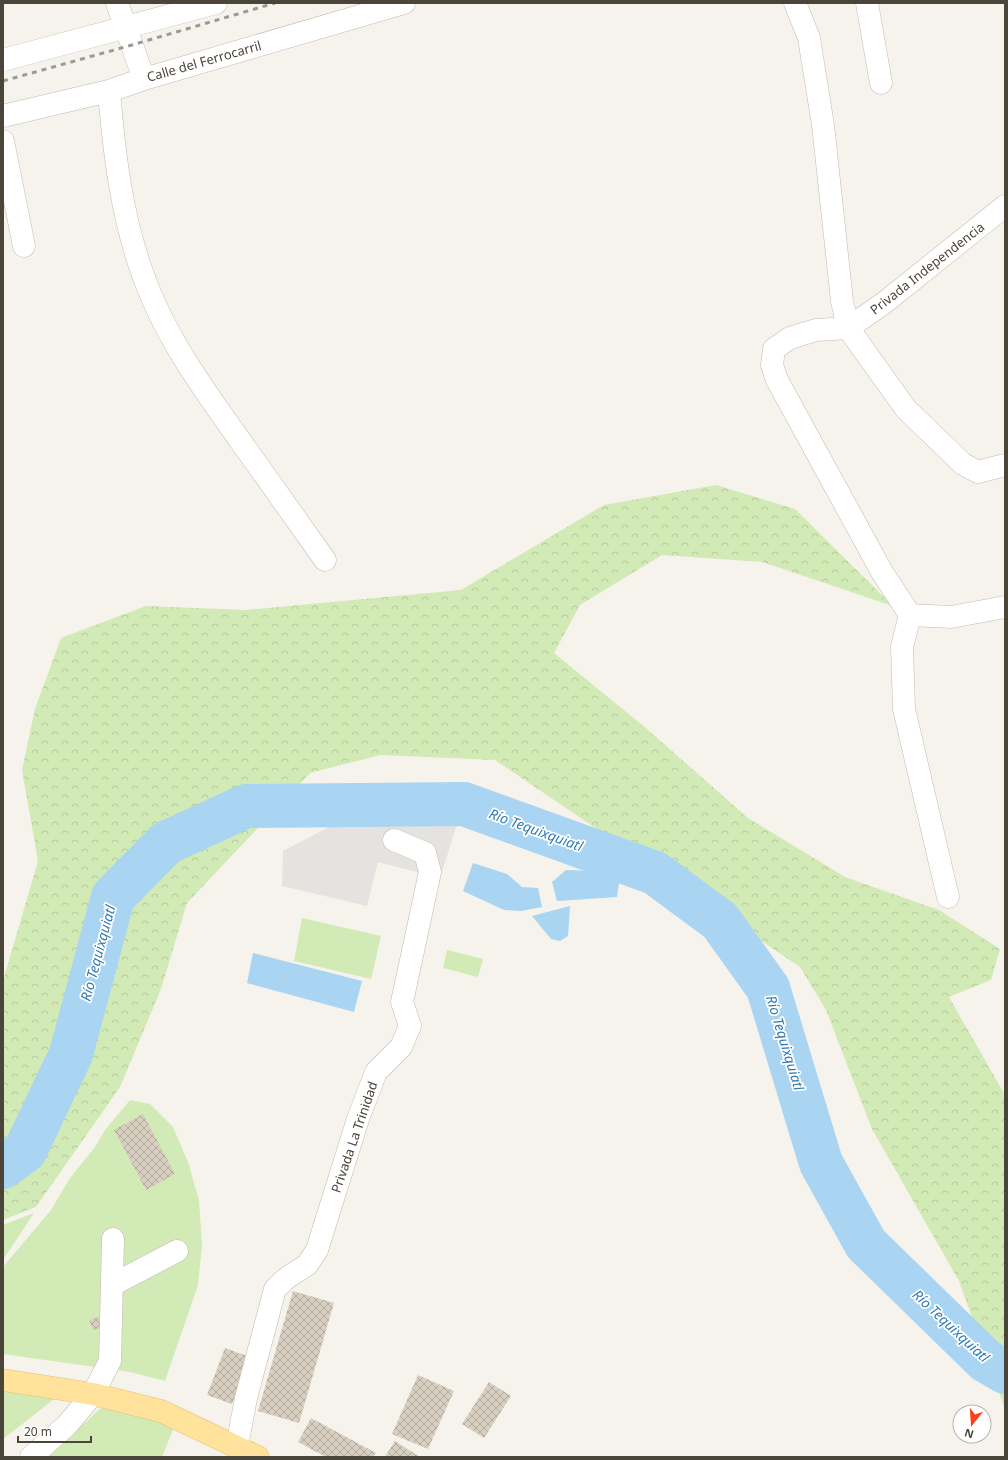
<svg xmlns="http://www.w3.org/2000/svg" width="1008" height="1460" font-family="'Noto Sans',sans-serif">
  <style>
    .green { fill: #d2eab5 }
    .forest { fill: url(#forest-crowns) }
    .parking { fill: #e5e3e0 }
    .water { fill: #a9d4f2 }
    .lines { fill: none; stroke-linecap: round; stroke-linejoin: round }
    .river { stroke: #a9d4f2; stroke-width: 44 }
    .building { fill: url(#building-cross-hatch) }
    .minor-casing { stroke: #c2bbae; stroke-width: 23 }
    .major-casing { stroke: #e6c16a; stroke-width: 23 }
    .minor { stroke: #fff; stroke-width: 22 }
    .major { stroke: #ffe39c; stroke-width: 22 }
    .rail { stroke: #9a9a9a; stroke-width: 3; stroke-dasharray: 5 5; stroke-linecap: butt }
    .labels { text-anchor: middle; stroke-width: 3.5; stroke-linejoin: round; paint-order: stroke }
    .street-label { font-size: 13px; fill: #4b4439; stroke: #fff }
    .water-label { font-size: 14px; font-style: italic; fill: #2e7ab2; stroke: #fff }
  </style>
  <defs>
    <pattern id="forest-crowns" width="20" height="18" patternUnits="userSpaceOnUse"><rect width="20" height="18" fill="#d2eab5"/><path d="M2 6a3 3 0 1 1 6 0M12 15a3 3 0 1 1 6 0" fill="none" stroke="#b6ca9c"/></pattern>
    <pattern id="building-cross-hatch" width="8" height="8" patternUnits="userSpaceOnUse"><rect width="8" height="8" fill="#d8cfc1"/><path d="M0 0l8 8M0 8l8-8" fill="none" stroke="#b1aa9e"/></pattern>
  </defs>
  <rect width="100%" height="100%" fill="#f6f3ec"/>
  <path class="green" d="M302 918 381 936 371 979 294 961Z
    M447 950 483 959 478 977 443 968Z
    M130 1100 150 1104 173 1127 188 1162 199 1200 202 1244 198 1285 165 1381 130 1372 3 1354V1267L51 1210 70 1178 95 1147 105 1130Z
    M34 1213 3 1260V1225Z
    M3 1385 62 1393 3 1439Z
    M105 1404 178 1417 162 1457H41L86 1422Z"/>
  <path class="forest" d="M716 485 795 509 893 606 762 562 662 555 580 605 554 653 647 729 748 818 845 877 939 910 1000 949 991 980 949 997 1005 1095V1409L959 1281 872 1129 826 1010 800 967 495 760 380 755 310 773 187 903 161 989 120 1087 36 1207 3 1220V981L38 861 22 770 35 709 61 638 146 606 245 610 461 590 604 505Z"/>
  <path class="parking" d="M408 810 458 821 440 878 378 862 367 906 282 886 283 851 346 818Z"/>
  <path class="water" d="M473 863 507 874 522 887 538 888 542 907 521 911 504 910 463 891Z
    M566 870 599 871 619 883 617 897 557 901 552 882Z
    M570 906 568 936 560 941 551 939 532 916Z
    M253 953 362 981 354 1012 247 983Z"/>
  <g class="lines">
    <path class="river" d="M3 1167 25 1151 71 1054 113 897 166 843 246 806 464 804 655 873 720 921 768 988 821 1163 866 1244 986 1361 1005 1372"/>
  </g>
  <path class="building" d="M143 1114 175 1174 146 1190 114 1130Z
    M293 1291 334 1303 299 1423 258 1411Z
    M98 1317 102 1327 93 1330 89 1320Z
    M225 1348 250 1357 232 1404 207 1395Z
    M418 1375 454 1391 428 1449 392 1434Z
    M489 1382 511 1396 484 1438 462 1424Z
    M311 1418 376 1453 373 1457H326L298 1442Z
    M395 1441 420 1457H385Z"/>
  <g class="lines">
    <defs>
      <path id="minor" d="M117 3 144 79
        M795 3 809 38 823 125 842 301 848 328 906 409 963 464 978 472 1005 465
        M867 3 881 83
        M3 60 216 3
        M109 91C114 151 121 212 141 269 162 332 201 386 239 439 268 480 297 520 325 560
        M3 116 109 91 144 79 404 3
        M3 141 24 246
        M910 615 951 617 1005 607
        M948 897 904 709 902 647 910 615 882 572 777 380 772 365 774 349 790 338 816 330 848 328 884 303 1005 206
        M112 1285 177 1251
        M237 1446 246 1398 275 1289 288 1277 307 1265 317 1250 358 1119 376 1072 401 1047 410 1026 402 1002 430 872 425 853 394 840
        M31 1457 67 1425 93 1394 110 1361 113 1239"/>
      <path id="major" d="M3 1380 93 1394 161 1411 258 1457"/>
    </defs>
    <use href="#minor" class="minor-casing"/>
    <use href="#major" class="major-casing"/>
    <use href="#minor" class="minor"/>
    <use href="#major" class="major"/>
    <path class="rail" d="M3 81 132 45 275 3"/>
  </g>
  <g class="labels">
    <g class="street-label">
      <text transform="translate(204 61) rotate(-16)" y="5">Calle del Ferrocarril</text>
      <text transform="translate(927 268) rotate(-38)" y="5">Privada Independencia</text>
      <text transform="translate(354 1137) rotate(-71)" y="5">Privada La Trinidad</text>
    </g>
    <g class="water-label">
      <text transform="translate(536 830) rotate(20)" y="5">Río Tequixquiatl</text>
      <text transform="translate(98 953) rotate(-75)" y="5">Río Tequixquiatl</text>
      <text transform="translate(785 1043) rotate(73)" y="5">Río Tequixquiatl</text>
      <text transform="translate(951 1326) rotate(43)" y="5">Río Tequixquiatl</text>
    </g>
  </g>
  <rect width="1008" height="1460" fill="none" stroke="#4b4439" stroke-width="8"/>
  <g transform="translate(972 1424) rotate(197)"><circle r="19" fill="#ffffff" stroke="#b7b4b0"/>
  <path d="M0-3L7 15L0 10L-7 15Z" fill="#fc3f1d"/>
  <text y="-6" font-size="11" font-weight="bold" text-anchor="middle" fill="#4b4439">N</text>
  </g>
  <path d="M18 1436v6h73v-6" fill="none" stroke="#4b4439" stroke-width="2"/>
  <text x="24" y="1436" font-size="12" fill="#4b4439" stroke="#ffffff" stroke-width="3" paint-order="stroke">20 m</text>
</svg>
